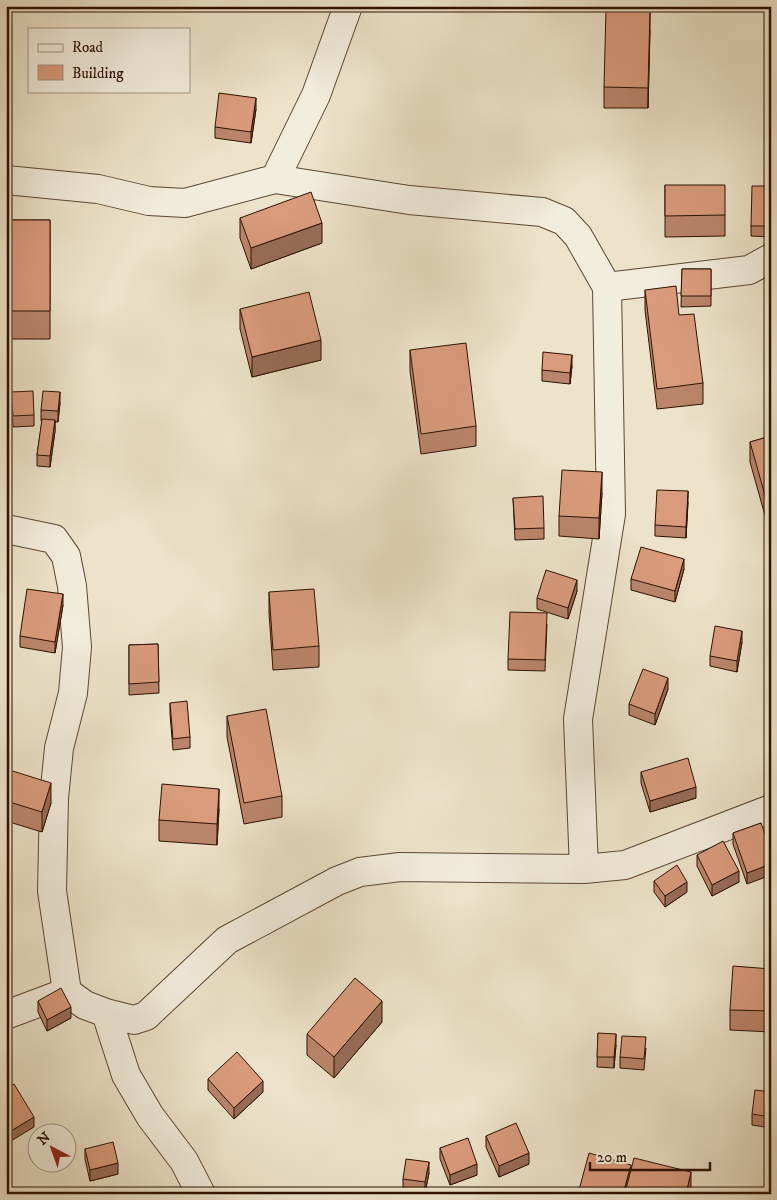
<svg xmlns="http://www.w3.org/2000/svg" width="777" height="1200" font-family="'IM FELL DW Pica',serif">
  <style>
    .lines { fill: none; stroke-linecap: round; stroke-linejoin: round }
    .minor-casing { stroke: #5c4632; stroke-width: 30 }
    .minor { stroke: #f3eddd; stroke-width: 28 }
    .wall { fill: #bb856b; stroke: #2c1100 }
    .shaded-wall { fill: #986c57; stroke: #2c1100 }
    .building { fill: #d99b7c; stroke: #2c1100 }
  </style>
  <rect width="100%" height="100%" fill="#ede3ca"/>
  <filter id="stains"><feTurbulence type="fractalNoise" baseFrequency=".004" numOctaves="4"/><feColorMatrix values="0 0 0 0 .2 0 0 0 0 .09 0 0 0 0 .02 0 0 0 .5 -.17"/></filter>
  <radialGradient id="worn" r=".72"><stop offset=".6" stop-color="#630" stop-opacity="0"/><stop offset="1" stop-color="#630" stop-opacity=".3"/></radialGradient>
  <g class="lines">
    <defs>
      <path id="minor" d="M275 179 409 200 542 212 564 221 578 236 607 287 611 514 578 719 584 869
        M6 180 98 189 149 201 185 203 275 179 316 95 348 6
        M607 287 749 270 771 258
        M6 529 54 539 66 556 72 586 77 647 73 693 59 748 54 798 52 891 67 992
        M106 1013 126 1075 150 1116 184 1161 201 1194
        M6 1015 67 992 85 1005 106 1013 134 1020 146 1016 227 940 337 881 360 872 400 867 584 869 625 865 771 809"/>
    </defs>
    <use href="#minor" class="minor-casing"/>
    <use href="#minor" class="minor"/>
  </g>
  <path class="wall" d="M650 30 648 108H604V87Z
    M256 109 251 143 215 138V127Z
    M665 185 725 215V236L665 237Z
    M771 186V237L751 236V226Z
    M240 218 322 243 251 269 240 238Z
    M6 220H50V339H6Z
    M682 269H711V306L681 307Z
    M645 290 679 315 703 383V404L657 409 645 310Z
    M240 309 321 360 252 377 240 329Z
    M410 350 476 426V446L421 454 410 371Z
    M572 366 570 384 542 381V370Z
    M11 392 34 415V426L13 427Z
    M60 403 58 422H55V431L50 467 37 466V455L42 421H41V410Z
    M771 436 766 519 750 462V442Z
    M602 493 599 539 559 536V516Z
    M513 498 544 528V539L515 540Z
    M688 502 686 538 655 536V525Z
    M684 569 675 602 631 590V579Z
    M577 591 568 619 537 609V598Z
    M269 592 319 646V667L273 670 269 613Z
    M63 605 55 653 20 647V636Z
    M547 624 545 671 508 670V659Z
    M742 642 737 672 710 666V656Z
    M158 644 159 693 129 695V645Z
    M668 689 655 725 629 715V704Z
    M170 703 190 737V748L173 750 170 714Z
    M227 716 282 796V817L244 824 227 737Z
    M6 769 51 803 42 832 6 821Z
    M641 772 696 798 650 812 641 783Z
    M219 809 217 845 159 841V820Z
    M761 823 747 884 733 844V833Z
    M697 855 739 882 712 896 697 866Z
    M654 881 687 892 665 907 654 892Z
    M771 969V1032L730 1030V1010Z
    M38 1001 71 1018 47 1031 38 1012Z
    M382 1022 334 1078 307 1055V1034Z
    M598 1033 616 1045 614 1068 597 1067Z
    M646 1048 644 1070 620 1068V1057Z
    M208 1079 263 1092 234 1119 208 1090Z
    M771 1092V1128L752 1125V1114Z
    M486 1136 529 1164 499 1177 486 1147Z
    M440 1148 477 1175 450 1185 440 1159Z
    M85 1149 118 1174 90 1181 85 1159Z
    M631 1169 691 1192V1194H626V1192V1194H579V1190Z
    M429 1173 425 1193 403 1189V1179Z"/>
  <path class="shaded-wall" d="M650 9V30L648 108V88Z
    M256 98V109L251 143V132Z
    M322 223V243L251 269V248Z
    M321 340V360L252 377V357Z
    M572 355V366L570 384V373Z
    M60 392V403L58 422V411Z
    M55 420V431L50 467V456Z
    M602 472V493L599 539V518Z
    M688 491V502L686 538V527Z
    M771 497V518L766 519V499Z
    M684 559V569L675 602V591Z
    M577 580V591L568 619V608Z
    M63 594V605L55 653V642Z
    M742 631V642L737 672V661Z
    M668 678V689L655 725V714Z
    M51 783V803L42 832V812Z
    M696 787V798L650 812V801Z
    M219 789V809L217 845V824Z
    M771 864V875L747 884V873Z
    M739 871V882L712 896V885Z
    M687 882V892L665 907V896Z
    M382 1001V1022L334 1078V1057Z
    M71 1007V1018L47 1031V1020Z
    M616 1034V1045L614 1068V1057Z
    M263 1081V1092L234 1119V1108Z
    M34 1117V1127L6 1144V1134Z
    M529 1153V1164L499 1177V1166Z
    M429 1162V1173L425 1193V1182Z
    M118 1163V1174L90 1181V1170Z
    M477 1164V1175L450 1185V1175Z
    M631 1165V1176L626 1189V1194H623Z
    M691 1172V1194H686Z"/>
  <path class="building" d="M606 9H650L648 88 604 87Z
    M219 93 256 98 251 132 215 127Z
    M665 185H725V215L665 216Z
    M752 186H771V226H751Z
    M311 192 322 223 251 248 240 218Z
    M6 220H50V311H6Z
    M682 269H711V296H681Z
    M676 286 679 315 694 314 703 383 657 389 645 290Z
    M309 292 321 340 252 357 240 309Z
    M466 343 476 426 421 434 410 350Z
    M543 352 572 355 570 373 542 370Z
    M33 391 34 415 13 416 11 392Z
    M43 391 60 392 58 411 41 410Z
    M42 419 55 420 50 456 37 455Z
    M771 436V497L766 499 750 442Z
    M562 470 602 472 599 518 559 516Z
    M657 490 688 491 686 527 655 525Z
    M543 496 544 528 515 529 513 498Z
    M641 547 684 559 675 591 631 579Z
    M546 570 577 580 568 608 537 598Z
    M27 589 63 594 55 642 20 636Z
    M314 589 319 646 273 650 269 592Z
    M510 612 547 613 545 660 508 659Z
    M715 626 742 631 737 661 710 656Z
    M158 644 159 682 129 684V645Z
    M643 669 668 678 655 714 629 704Z
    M187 701 190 737 173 739 170 703Z
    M266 709 282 796 244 803 227 716Z
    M688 758 696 787 650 801 641 772Z
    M6 769 51 783 42 812 6 801Z
    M162 784 219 789 217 824 159 820Z
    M761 823 771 850V864L747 873 733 833Z
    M723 841 739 871 712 885 697 855Z
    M677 865 687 882 665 896 654 881Z
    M733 966 771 969V1011L730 1010Z
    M355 978 382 1001 334 1057 307 1034Z
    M61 988 71 1007 47 1020 38 1001Z
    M598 1033 616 1034 614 1057H597Z
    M622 1036 646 1037 644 1059 620 1057Z
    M237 1052 263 1081 234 1108 208 1079Z
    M14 1084 34 1117 6 1134V1089Z
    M755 1090 771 1092V1117L752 1114Z
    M516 1123 529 1153 499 1166 486 1136Z
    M468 1138 477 1164 450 1175 440 1148Z
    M113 1142 118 1163 90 1170 85 1149Z
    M589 1153 631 1165 623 1194H590L579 1190Z
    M634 1158 691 1172 686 1194H646L626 1189Z
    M406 1159 429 1162 425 1182 403 1179Z"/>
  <rect width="777" height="1200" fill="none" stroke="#ede3ca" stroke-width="25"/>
  <rect x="8" y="8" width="762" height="1185" fill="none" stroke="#2c1100" stroke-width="2.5"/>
  <rect x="12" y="12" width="752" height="1175" fill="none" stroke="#2c1100"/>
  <rect x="28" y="28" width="162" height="65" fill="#f3eddd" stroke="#a39585"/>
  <rect x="38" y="44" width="25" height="8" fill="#f3eddd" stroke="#a39585"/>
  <text x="72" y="52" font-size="15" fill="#2c1100">Road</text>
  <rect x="38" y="65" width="25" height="15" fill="#d99b7c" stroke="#a39585"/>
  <text x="72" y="78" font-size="15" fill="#2c1100">Building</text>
  <g transform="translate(52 1148) rotate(319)"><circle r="24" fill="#f3eddd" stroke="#a39585"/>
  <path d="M0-4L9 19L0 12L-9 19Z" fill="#8f2418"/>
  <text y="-8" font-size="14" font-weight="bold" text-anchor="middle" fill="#2c1100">N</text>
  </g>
  <path d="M590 1162v8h120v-8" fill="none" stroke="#2c1100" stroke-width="2.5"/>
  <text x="597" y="1162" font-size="15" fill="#2c1100" stroke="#f3eddd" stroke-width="4" paint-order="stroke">20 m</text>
  <rect width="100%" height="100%" filter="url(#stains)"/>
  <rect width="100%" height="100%" fill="url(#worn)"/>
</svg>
